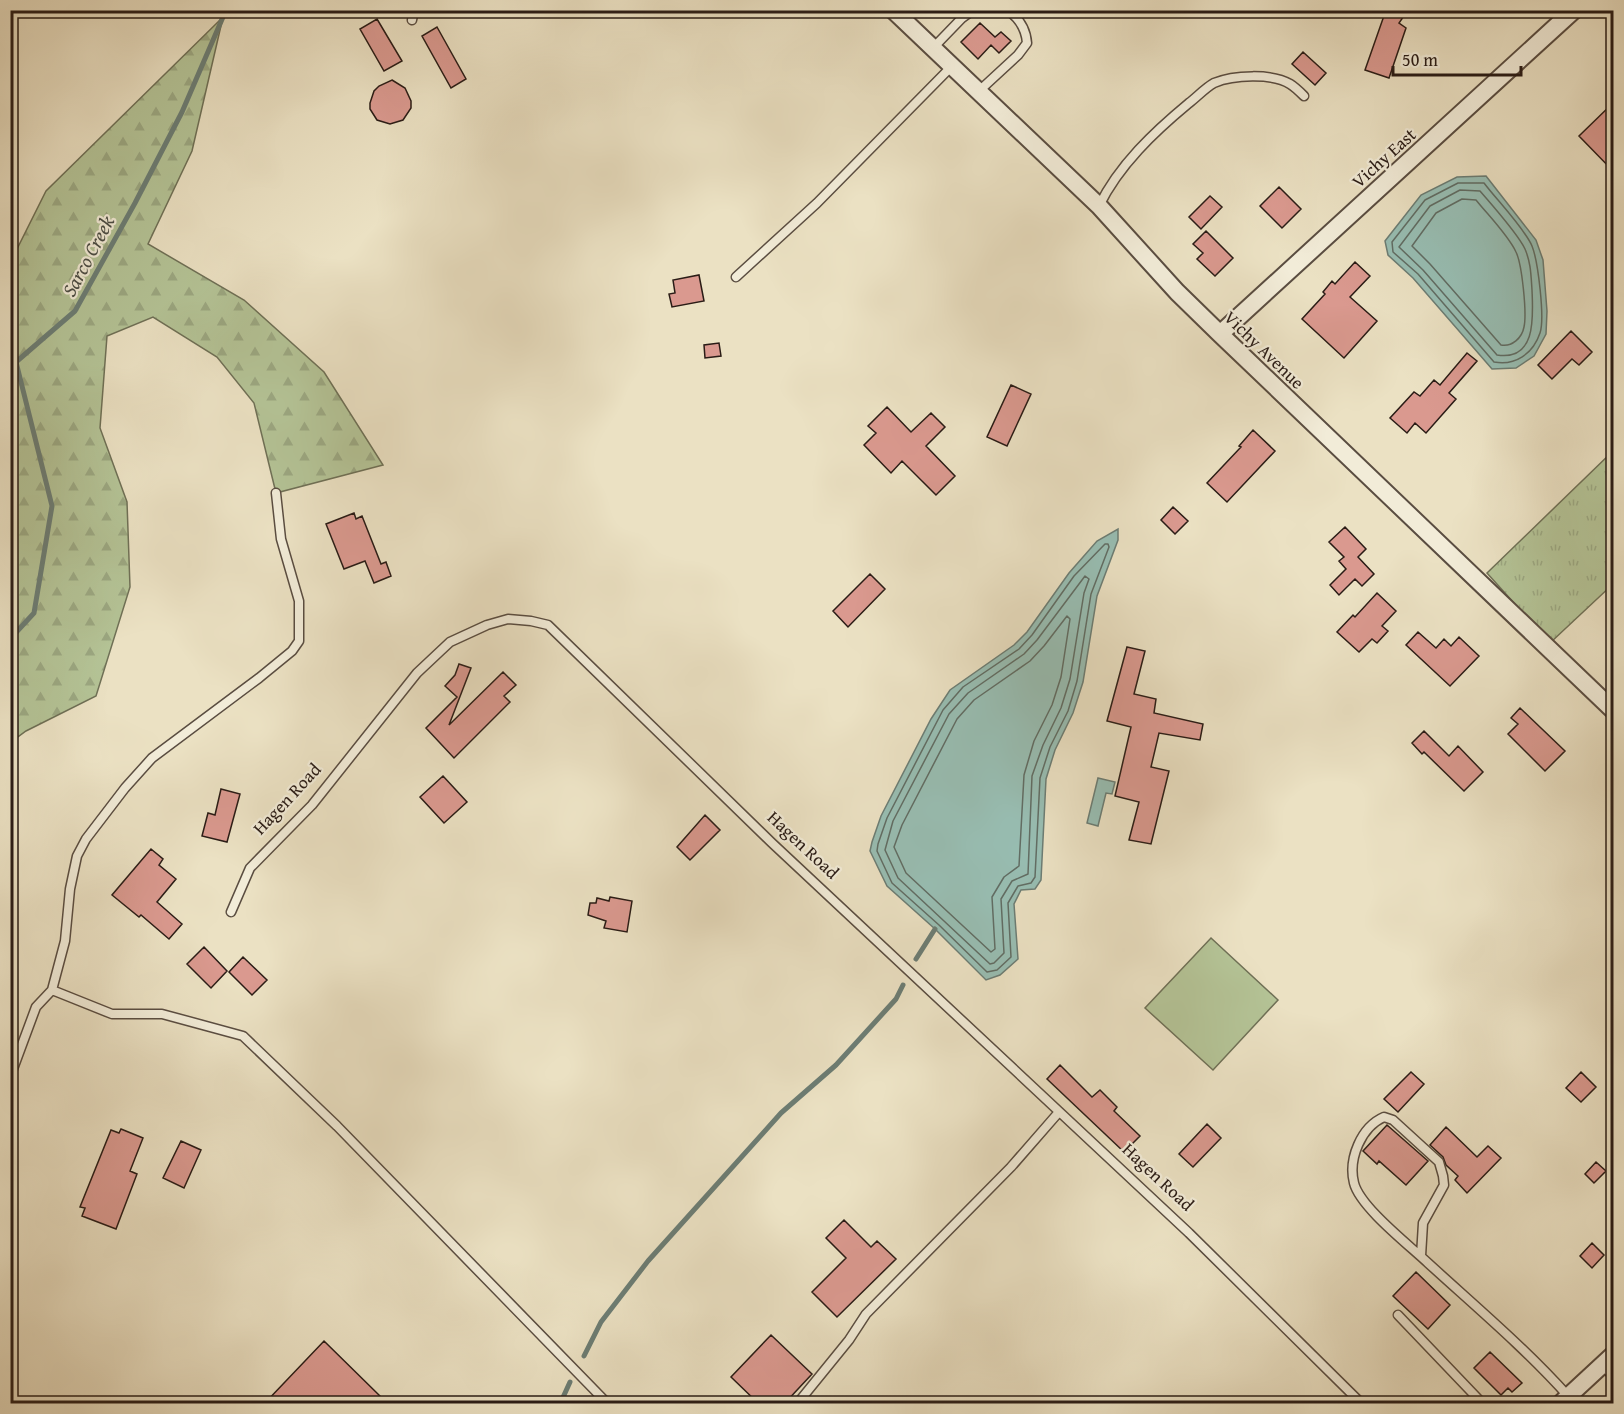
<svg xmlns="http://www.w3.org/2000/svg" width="1624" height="1414" font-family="'Gentium Book Plus',serif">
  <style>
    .grass { fill: url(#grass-tufts); stroke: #6f7056; stroke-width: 1.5 }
    .forest { fill: url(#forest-firs); stroke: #6f7056; stroke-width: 1.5 }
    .pitch { fill: #b4c396; stroke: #6f7056; stroke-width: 1.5 }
    .water { fill: #98beb3; stroke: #6c7d74; stroke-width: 1.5 }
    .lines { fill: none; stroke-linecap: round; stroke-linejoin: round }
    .shore { stroke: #616d64; stroke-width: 1.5 }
    .stream { stroke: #6c7d74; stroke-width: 5 }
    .building { fill: #da998f; stroke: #2a1c16; stroke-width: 1.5 }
    .service-casing { stroke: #5a4d41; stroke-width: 11 }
    .minor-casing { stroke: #5a4d41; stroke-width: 20 }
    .service { stroke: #f2ecd8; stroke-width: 8 }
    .minor { stroke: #f2ecd8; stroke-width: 16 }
    .labels { text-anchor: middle; stroke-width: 4.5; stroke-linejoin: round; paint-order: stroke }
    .street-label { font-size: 18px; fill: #2a1c16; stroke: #f2ecd8 }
    .water-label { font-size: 20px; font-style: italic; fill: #4b4d45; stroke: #f2ecd8 }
  </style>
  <defs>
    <pattern id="grass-tufts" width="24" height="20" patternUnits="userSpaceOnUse" patternTransform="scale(1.5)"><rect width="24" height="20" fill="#b4c396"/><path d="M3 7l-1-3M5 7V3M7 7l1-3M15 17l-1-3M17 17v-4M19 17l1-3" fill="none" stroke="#9ba781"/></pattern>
    <pattern id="forest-firs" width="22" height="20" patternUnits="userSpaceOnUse" patternTransform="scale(1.5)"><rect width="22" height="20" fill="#b4c396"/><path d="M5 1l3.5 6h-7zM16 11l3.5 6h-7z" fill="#9ba781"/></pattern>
  </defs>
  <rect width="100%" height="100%" fill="#ebe1c3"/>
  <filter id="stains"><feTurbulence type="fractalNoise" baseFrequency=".00333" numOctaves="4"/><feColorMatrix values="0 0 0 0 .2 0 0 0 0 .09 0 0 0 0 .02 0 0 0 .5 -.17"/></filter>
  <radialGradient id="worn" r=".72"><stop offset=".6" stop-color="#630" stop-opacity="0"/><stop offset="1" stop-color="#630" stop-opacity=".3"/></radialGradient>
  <path class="grass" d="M1613 451V584L1550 643 1487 573Z"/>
  <path class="forest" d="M223 17 192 151 148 244 244 300 324 372 383 465 276 493 254 403 217 357 153 317 107 336 100 428 127 502 130 587 96 696 26 731 11 742 10 578 14 487 10 481V263L46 191Z"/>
  <path class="pitch" d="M1211 938 1278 1000 1213 1070 1145 1008Z"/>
  <path class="water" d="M1486 176 1536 240 1543 260 1547 311 1546 334 1534 356 1516 368 1492 369 1413 278 1388 255 1385 241 1421 195 1457 177Z
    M1118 529V540L1097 596 1083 682 1073 713 1055 750 1046 779 1041 880 1035 889 1021 890 1014 904 1018 959 1000 975 986 980 935 929 887 886 870 851 872 842 881 816 931 719 950 690 1014 645 1027 632 1069 573 1097 541Z
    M1098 778 1115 782 1112 794 1106 793 1098 826 1087 823Z"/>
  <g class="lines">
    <path class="shore" d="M1458 183H1484C1496 199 1525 229 1532 246 1538 261 1545 318 1540 333 1533 354 1515 366 1494 362L1418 274 1393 252 1392 242 1425 200Z
      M1460 190 1480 191C1492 205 1518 234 1525 249 1531 263 1531 276 1532 290 1533 316 1537 361 1497 355L1423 270 1399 247 1430 206Z
      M1462 199 1476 200C1488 215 1508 235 1516 252 1522 264 1527 313 1524 327 1522 338 1512 347 1501 345L1430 264 1412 246 1436 213Z
      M1105 544H1108L1109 547 1091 594 1077 681 1068 711 1050 747 1040 778 1035 877 1031 883 1018 886 1008 903 1011 957 997 970 987 972 939 925 892 883 877 851 878 844 887 818 943 710 963 687 1019 649 1032 635 1074 576Z
      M1085 576 1089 579 1084 593 1070 679 1061 708 1043 745 1032 776 1028 874 1012 881 1001 899 1004 953 994 963 990 964 898 878 885 850 893 821 949 714 968 693 1024 654 1037 640Z
      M1067 616 1070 619 1061 677 1052 705 1034 741 1024 775 1019 866 1004 877 992 897 995 949 991 952 906 873 894 847 902 825 957 719 974 700 1030 661 1044 646Z"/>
    <path class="stream" d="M10 639 34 613 52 506 16 362 75 311 135 203 182 112 223 17V10
      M916 959 935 929
      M584 1356 601 1322 648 1261 781 1113 836 1065 896 999 903 985
      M560 1404 570 1382"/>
  </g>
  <path class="building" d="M1386 10H1408L1399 23 1406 28 1389 78 1365 70Z
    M377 19 402 61 384 71 360 29Z
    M980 23 995 37 1001 32 1011 41 999 53 991 45 978 59 961 42Z
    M437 27 466 79 451 88 422 36Z
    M1303 52 1326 73 1315 85 1292 64Z
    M392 80 405 88 411 101V108L403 120 390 124 377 120 370 109V103L374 91 379 86Z
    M1614 102V172L1579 136Z
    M1279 187 1301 209 1282 228 1260 206Z
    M1210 196 1222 207 1201 229 1189 217Z
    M1206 231 1233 258 1215 276 1197 259 1203 253 1193 244Z
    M1355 262 1370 276 1350 297 1377 321 1344 358 1302 319 1325 294 1323 292 1332 281 1335 284Z
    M699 275 704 301 672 307 669 294 675 293 673 280Z
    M1571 331 1592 352 1579 365 1572 359 1552 379 1538 365Z
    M719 343 721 356 705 358 704 345Z
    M1467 353 1477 361 1449 393 1456 399 1426 433 1415 423 1407 433 1390 418 1414 392 1420 396 1434 380 1440 385Z
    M1011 385 1031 394 1007 446 987 437Z
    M887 407 911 432 931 413 945 427 926 446 955 476 936 495 902 461 891 473 864 445 876 433 868 426Z
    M1253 430 1275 451 1227 502 1207 483 1241 447 1239 446Z
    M1173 507 1188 521 1175 534 1161 520Z
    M354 513 356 519 362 516 381 564 386 562 391 576 374 583 365 561 344 569 326 524Z
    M1345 527 1366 549 1358 557 1374 574 1362 586 1355 579 1339 595 1330 585 1346 569 1339 561 1344 557 1329 542Z
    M870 574 885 589 848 627 833 611Z
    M1377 593 1396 611 1382 626 1388 631 1377 643 1372 639 1359 652 1337 632 1353 615 1355 617Z
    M1418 632 1436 648 1444 639 1451 646 1459 637 1479 656 1450 686 1406 645Z
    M1127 647 1145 651 1134 694 1156 699 1154 713 1203 724 1200 740 1159 733 1151 767 1169 771 1151 844 1129 840 1139 802 1115 796 1131 727 1107 721Z
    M459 664 471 668 449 725 503 672 516 685 504 696 510 702 454 758 426 728 457 697 445 686 455 675Z
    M1520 708 1565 751 1545 771 1508 734 1518 724 1511 718Z
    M1424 731 1449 756 1458 746 1483 772 1464 791 1424 752 1422 754 1412 743Z
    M443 776 467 802 444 823 420 797Z
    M221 789 240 794 227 842 202 836 208 813 215 815Z
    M705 815 720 830 690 860 677 847Z
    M151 849 163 859 159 865 176 879 157 902 182 924 169 939 141 915 139 917 112 895Z
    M610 897 632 901 627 932 604 928 606 921 588 915 590 903H596L597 898 609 901Z
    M204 947 227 971 211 988 187 964Z
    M243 957 267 980 252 995 229 972Z
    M1060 1065 1092 1097 1100 1090 1117 1107 1114 1111 1140 1136 1124 1152 1047 1079Z
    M1411 1072 1424 1084 1398 1112 1384 1099Z
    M1581 1072 1596 1087 1581 1102 1566 1088Z
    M1207 1124 1221 1138 1193 1167 1179 1154Z
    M1387 1125 1428 1161 1406 1185 1379 1161 1377 1164 1363 1151Z
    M1446 1127 1477 1157 1488 1146 1501 1158 1467 1193 1455 1180 1458 1176 1446 1165 1443 1157 1430 1145Z
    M121 1129 143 1138 130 1171 137 1174 116 1229 82 1216 85 1208 80 1207 111 1130 119 1133Z
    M181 1141 201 1150 184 1188 163 1178Z
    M1596 1162 1606 1171 1594 1183 1585 1174Z
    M844 1220 871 1247 877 1241 896 1259 837 1317 812 1292 846 1258 826 1238Z
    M1592 1243 1604 1255 1592 1268 1580 1256Z
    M1416 1272 1450 1305 1428 1329 1393 1296Z
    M771 1335 812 1374 784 1404H759L731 1377Z
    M324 1341 380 1396 373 1404H264Z
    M1490 1352 1522 1383 1512 1392 1508 1388 1501 1395 1474 1368Z"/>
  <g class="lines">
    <defs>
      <path id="service" d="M412 20 414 10
        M933 48 962 18 973 10
        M979 91 1018 55 1027 43C1026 29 1019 18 1007 10
        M1099 206C1119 165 1154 132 1189 103 1197 97 1205 88 1214 83 1233 75 1272 73 1290 84 1295 87 1300 92 1304 96
        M736 277 817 203 952 66
        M231 912 250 868 312 805 417 673 450 642 487 625 508 619 531 621 548 625 772 843 1189 1233 1362 1404
        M52 990 65 941 70 889 77 856 86 839 125 788 152 758 259 678 292 651 299 641V601L281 539 276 493
        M10 1077 36 1007 52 990 112 1014H162L243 1036 337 1126 608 1404
        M1421 1256 1423 1223 1444 1185 1443 1176 1439 1162 1393 1120 1384 1117C1361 1127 1348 1159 1354 1183 1360 1207 1409 1245 1428 1263 1475 1306 1525 1348 1568 1396
        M1398 1315 1483 1404
        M1602 1365 1614 1377
        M797 1404 849 1340 866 1314 1011 1167 1059 1112"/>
      <path id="minor" d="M893 10 1099 206 1177 292 1220 334 1614 711
        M1220 334 1574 10
        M1560 1404 1614 1354"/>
    </defs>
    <use href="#service" class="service-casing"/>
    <use href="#minor" class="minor-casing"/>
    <use href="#service" class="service"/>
    <use href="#minor" class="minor"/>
  </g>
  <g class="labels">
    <g class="street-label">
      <text transform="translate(1384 158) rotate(-42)" y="6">Vichy East</text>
      <text transform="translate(1264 350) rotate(44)" y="6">Vichy Avenue</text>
      <text transform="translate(287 799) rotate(-47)" y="6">Hagen Road</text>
      <text transform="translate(803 845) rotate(43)" y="6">Hagen Road</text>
      <text transform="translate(1158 1177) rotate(43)" y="6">Hagen Road</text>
    </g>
    <g class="water-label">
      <text transform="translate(88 256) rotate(-62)" y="7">Sarco Creek</text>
    </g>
  </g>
  <rect width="1624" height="1414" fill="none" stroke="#ebe1c3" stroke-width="36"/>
  <rect x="12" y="12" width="1600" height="1390" fill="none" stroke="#2a1c16" stroke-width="3"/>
  <rect x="18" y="18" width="1588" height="1378" fill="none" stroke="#2a1c16" stroke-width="1.5"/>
  <path d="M1393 66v9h128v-9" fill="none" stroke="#2a1c16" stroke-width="3"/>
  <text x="1402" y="66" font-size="18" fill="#2a1c16" stroke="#f2ecd8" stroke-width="4.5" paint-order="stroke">50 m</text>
  <rect width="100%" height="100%" filter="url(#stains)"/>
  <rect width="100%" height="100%" fill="url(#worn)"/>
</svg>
